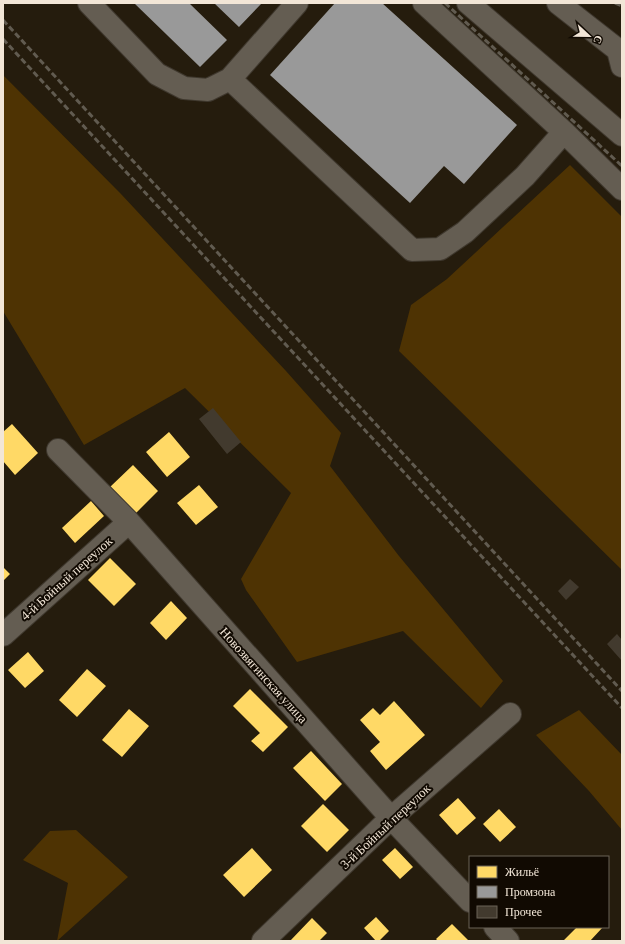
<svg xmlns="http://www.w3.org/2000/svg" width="625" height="944" font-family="Georgia,serif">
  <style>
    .green { fill: #4e3303 }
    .homes { fill: #ffd966 }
    .industry { fill: #999 }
    .building { fill: #423a2e }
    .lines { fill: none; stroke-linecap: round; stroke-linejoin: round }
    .minor-casing { stroke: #3f382e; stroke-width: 24 }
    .minor { stroke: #645d52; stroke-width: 22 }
    .rail { stroke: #615b50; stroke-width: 3; stroke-dasharray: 6 3; stroke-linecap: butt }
    .labels { text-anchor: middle; stroke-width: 4; stroke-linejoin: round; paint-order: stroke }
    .street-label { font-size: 13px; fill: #f2e6d7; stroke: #110a02 }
  </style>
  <rect width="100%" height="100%" fill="#251c0d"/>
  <path class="green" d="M3 75 121 194 286 371 341 433 330 466 399 556 503 681 481 708 403 631 297 662 246 590 241 579 291 493 185 388 84 445 3 311Z
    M570 165 622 217V570L399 351 411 305 447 279Z
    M579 710 622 755V830L589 791 536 735Z
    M76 830 128 877 57 941 68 883 23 860 50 831Z"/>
  <path class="homes" d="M12 424 38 453 15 475 3 461V432Z
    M169 432 190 457 167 477 146 452Z
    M133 465 158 491 136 513 110 487Z
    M199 485 218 507 196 525 177 503Z
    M91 501 104 516 75 543 62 528Z
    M110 558 136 584 114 606 88 580Z
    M3 567 10 574 3 581Z
    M171 601 187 618 166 640 150 623Z
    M28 652 44 671 25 688 8 670Z
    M87 669 106 686 77 717 59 700Z
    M250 689 288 727 263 752 251 741 260 733 233 706Z
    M394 701 425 735 386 770 370 751 380 742 360 720 373 708 380 715Z
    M129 709 149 726 122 757 102 740Z
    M311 751 342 784 325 801 293 768Z
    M458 798 476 818 457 835 439 815Z
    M323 804 349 830 327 852 301 826Z
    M499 809 516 827 500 842 483 824Z
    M252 848 272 870 244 897 223 875Z
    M395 848 413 867 400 879 382 860Z
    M376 917 389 931 379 941H376L364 928Z
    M312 918 327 933 319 941H290Z
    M452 924 468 940 467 941H438L436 939Z
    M577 927H603L590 941H563Z"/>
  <path class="industry" d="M134 3H189L227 40 200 67Z
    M214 3H262L239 27Z
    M335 3H382L517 125 464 184 444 166 410 203 270 75Z"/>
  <path class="building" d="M213 408 241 442 227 454 199 419Z
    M570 579 579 587 566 600 558 591Z
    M617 634 622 640V661L607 644Z"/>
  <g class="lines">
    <defs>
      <path id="minor" d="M89 3 157 74 184 88 208 90 230 79
        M297 3 230 79 412 250 440 249 465 232 525 176 564 132
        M424 3 564 132 622 189
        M468 3 622 135
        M558 3 618 50 622 66
        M58 450 129 522 391 818 470 901
        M3 635 129 522
        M495 927 508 941
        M263 941 391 818 510 714"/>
    </defs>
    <use href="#minor" class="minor-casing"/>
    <use href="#minor" class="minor"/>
    <path class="rail" d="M445 3 622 166
      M615 3 622 6
      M3 20 622 691
      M3 39 622 708"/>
  </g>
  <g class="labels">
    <g class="street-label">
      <text transform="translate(66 578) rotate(-42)" y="5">4-й Бойный переулок</text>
      <text transform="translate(264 675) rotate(48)" y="5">Новозвягинская улица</text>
      <text transform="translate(385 826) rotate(-43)" y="5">3-й Бойный переулок</text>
    </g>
  </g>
  <rect width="625" height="944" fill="none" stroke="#f2e6d7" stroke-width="8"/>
  <rect x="469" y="856" width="140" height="72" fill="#110a02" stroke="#6b6257"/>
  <rect x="477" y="866" width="20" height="12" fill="#ffd966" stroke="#6b6257"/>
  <text x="505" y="876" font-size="12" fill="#f2e6d7">Жильё</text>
  <rect x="477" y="886" width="20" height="12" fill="#999999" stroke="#6b6257"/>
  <text x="505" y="896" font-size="12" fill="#f2e6d7">Промзона</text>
  <rect x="477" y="906" width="20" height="12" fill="#423a2e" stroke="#6b6257"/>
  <text x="505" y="916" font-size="12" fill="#f2e6d7">Прочее</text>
  <g transform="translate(589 36) rotate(112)" stroke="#110a02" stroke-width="3" paint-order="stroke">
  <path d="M0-3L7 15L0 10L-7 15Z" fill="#f2e6d7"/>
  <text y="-6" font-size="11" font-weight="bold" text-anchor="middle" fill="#f2e6d7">С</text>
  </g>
</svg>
